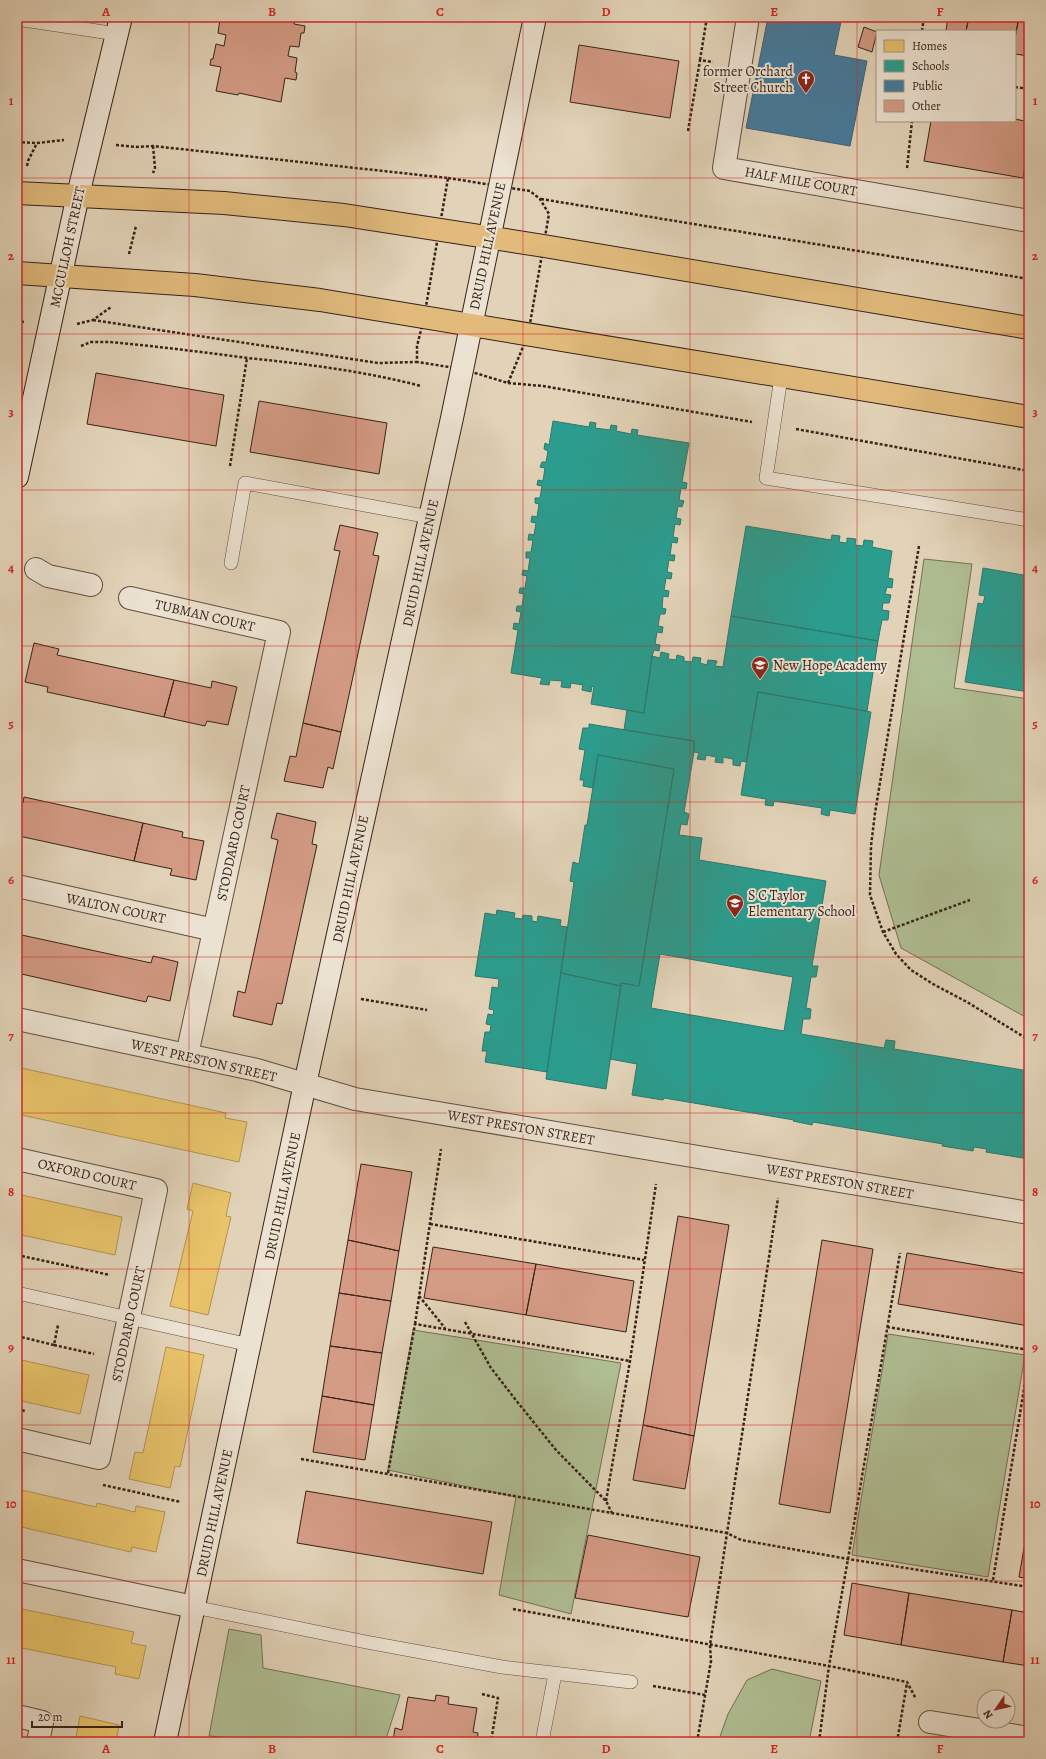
<svg xmlns="http://www.w3.org/2000/svg" width="1046" height="1759" font-family="Alegreya,serif">
  <style>
    .green { fill: #afbd92; stroke: #737056 }
    .homes { fill: #e9c46a; stroke: #b49352 }
    .schools { fill: #2a9d8f; stroke: #2e786c; fill-rule: evenodd }
    .public { fill: #457b9d; stroke: #416075 }
    .building { fill: #d49b85; stroke: #372219 }
    .lines { fill: none; stroke-linecap: round; stroke-linejoin: round }
    .lane-casing { stroke: #624e41; stroke-width: 14 }
    .street-casing { stroke: #624e41; stroke-width: 24 }
    .secondary-casing { stroke: #372219; stroke-width: 24 }
    .primary-casing { stroke: #372219; stroke-width: 24 }
    .path { stroke: #372219; stroke-width: 2.5; stroke-dasharray: 3 2; stroke-linecap: butt }
    .lane { stroke: #ece2d1; stroke-width: 13 }
    .street { stroke: #ece2d1; stroke-width: 22 }
    .secondary { stroke: #ece2d1; stroke-width: 22 }
    .primary { stroke: #e1ba7c; stroke-width: 22 }
    .grid { fill: none; stroke: #d62828; stroke-width: 1; stroke-opacity: 0.55 }
    .labels { text-anchor: middle; stroke-width: 4; stroke-linejoin: round; paint-order: stroke }
    .poi-label { font-size: 14px; fill: #372219; stroke: #ece2d1; text-anchor: start }
    .street-label { font-size: 14px; fill: #372219; stroke: #ece2d1 }
    .neatline { fill: none; stroke: #d62828; stroke-width: 1.5 }
    .grid-label { font-size: 13px; text-anchor: middle; font-weight: bold; fill: #d62828 }
  </style>
  <rect width="100%" height="100%" fill="#e2d3b8"/>
  <filter id="stains"><feTurbulence type="fractalNoise" baseFrequency=".005" numOctaves="4"/><feColorMatrix values="0 0 0 0 .2 0 0 0 0 .09 0 0 0 0 .02 0 0 0 .5 -.17"/></filter>
  <radialGradient id="worn" r=".72"><stop offset=".6" stop-color="#630" stop-opacity="0"/><stop offset="1" stop-color="#630" stop-opacity=".3"/></radialGradient>
  <path class="green" d="M924 559 972 564 954 688 1029 699V1019L901 948 879 875Z
    M413 1330 621 1363 571 1614 499 1595 516 1497 388 1470Z
    M888 1334 1025 1355 988 1577 852 1555Z
    M229 1629 261 1635 263 1668 400 1695 385 1742H277L209 1736Z
    M772 1669 821 1681 809 1742H718L728 1714 747 1680Z"/>
  <path class="homes" d="M17 1067 226 1113 225 1118 247 1122 239 1162 17 1114Z
    M193 1183 231 1193 226 1216 231 1217 208 1315 170 1306 193 1211 187 1209Z
    M17 1194 122 1217 115 1255 17 1234Z
    M166 1347 204 1355 180 1467 175 1466 170 1488 129 1479 135 1452 143 1453Z
    M17 1359 89 1375 80 1414 17 1400Z
    M17 1489 96 1507 97 1503 135 1512 136 1506 165 1512 156 1552 132 1547 131 1552 17 1526Z
    M17 1608 134 1632 131 1643 146 1646 139 1679 115 1674 116 1667 17 1647Z
    M80 1716 119 1725 116 1742H75Z"/>
  <path class="schools" d="M553 421 589 427 590 422 596 423 595 428 610 430 611 425 617 426 616 431 631 434 632 429 638 430 637 435 689 443 682 482 687 483 686 489 681 488 679 500 684 501 682 507 678 506 676 518 681 519 680 525 675 524 673 537 678 538 677 543 672 542 670 555H675L674 561 669 560 667 572 672 573 671 579 666 578 664 590 669 591 668 597 663 596 662 608 666 609 665 614H660L658 626 663 627 662 633 657 632 655 644 660 645 659 651 654 650 652 656 644 713 591 704 594 687 592 686 591 692 582 690 583 685 571 683 570 688 561 687 562 681 550 680 549 685 540 684 542 678 511 673 518 630 513 629 514 623 519 624 521 612 516 611 517 606H522L524 594 519 593 520 588H525L527 576 522 575 523 570 528 571 530 558H526V552H531L533 540H528L529 534 534 535 536 523 531 522 532 516 537 517 539 504 535 503V498H540L542 486 537 485 538 480 543 481 545 468 540 467 542 462H546L548 451 544 449 545 443 549 445Z
    M746 526 831 540 832 535 840 536 839 542 847 543V538L856 539 855 545 863 546 864 540 873 541 872 547 892 551 888 578 893 579 892 588 887 587 885 594 891 595 889 603H883L882 610 889 611 888 620H882L878 641 731 616Z
    M983 568 1029 576V692L965 682 978 603 983 604 985 596 979 595Z
    M731 616 878 641 867 711 758 692 746 762 741 761 740 766 733 765V759L723 757V763L715 762 716 757 706 755 705 760 697 759 699 753 694 752V741L624 730 627 710 644 713 652 656 660 658 661 652 669 654 668 659 676 660 677 655 684 657V661L692 662 693 657 701 658 700 663 707 665 708 660 717 661 715 666 723 667Z
    M758 692 871 712 855 814 830 810 829 816 821 814 822 808 774 801 773 806 765 805 766 799 741 795Z
    M589 724 694 741V752L684 812 689 814 687 825 681 824 679 835 702 838 699 860 826 881 812 966H818L816 977H811L806 1008 811 1009 810 1019H803L801 1034 884 1048 886 1040 895 1041 894 1049 1029 1071V1159L986 1152 987 1149 974 1147 973 1151 942 1146 943 1144 813 1122 812 1125 793 1121 794 1120 664 1098 663 1100 632 1095 637 1064 610 1059 621 983 639 986 674 769 598 755 593 788 583 786 584 780H580L585 750 579 749 583 728H589ZM660 954 793 977 784 1031 651 1008Z
    M598 755 674 769 639 986 621 983V986L561 973 574 882 570 881 573 862 579 864 585 825H587Z
    M497 910 515 913 514 918 522 919 523 915 532 916V921L537 922 538 916 561 920 560 926 567 927 547 1072 485 1062 487 1051H482L485 1032H490L491 1025 486 1024 488 1014 493 1015 494 1010 489 1009 492 987 498 988 499 979 475 976 485 913 496 915Z
    M561 973 621 986 606 1089 546 1079Z"/>
  <path class="public" d="M768 17H842L834 55 867 61 850 146 746 128Z"/>
  <path class="building" d="M218 17H299L298 21 295 20 294 24 305 26 304 33H301L299 47 290 46 288 56 297 58 295 72 297 73 296 80 285 78 281 102 239 93 238 95 216 91 221 67 210 65 211 59H213L216 44 224 46 226 35 218 33 220 19Z
    M948 17H969L966 31H946Z
    M969 17H1019L1015 38V31H966Z
    M1019 17H1029V56L1015 54V38Z
    M864 27 877 32 872 52 858 47Z
    M579 45 679 61 670 118 570 102Z
    M1015 119 1029 122V142L1023 178 924 161 931 121H1015Z
    M96 373 224 395 216 446 87 424Z
    M259 401 387 423 379 474 250 452Z
    M340 525 378 533 373 555 379 556 341 732 303 723 340 551 334 550Z
    M34 643 59 649 57 655 174 680 164 717 47 692 48 687 25 682Z
    M174 680 211 688 212 681 237 687 228 725 207 721 205 726 164 717Z
    M303 723 341 732 333 769 328 767 323 788 284 781 290 756 296 757Z
    M24 797 143 823 134 861 19 836 17 842V802L23 803Z
    M277 813 316 822 312 844 317 845 282 1004 277 1003 272 1025 233 1016 238 991 245 993 262 915 278 840 271 838Z
    M143 823 183 832 182 837 204 841 196 880 170 875 172 869 134 861Z
    M17 934 151 963 153 956 178 962 170 1001 148 996 146 1002 17 973Z
    M361 1164 412 1172 399 1251 348 1240Z
    M678 1216 729 1225 694 1436 643 1425Z
    M348 1240 399 1251 391 1301 339 1293Z
    M822 1240 873 1249 830 1513 779 1504Z
    M433 1247 536 1264 526 1315 424 1298Z
    M907 1253 1029 1274V1326L898 1304Z
    M536 1264 634 1281 626 1332 526 1315Z
    M339 1293 391 1301 382 1353 330 1346Z
    M330 1346 382 1353 374 1405 322 1396Z
    M322 1396 374 1405 365 1460 313 1452Z
    M643 1425 694 1436 685 1489 633 1480Z
    M306 1491 492 1522 483 1574 297 1543Z
    M1029 1519V1579L1019 1577Z
    M588 1535 700 1557 688 1617 575 1598Z
    M852 1583 909 1593 901 1645 844 1635Z
    M909 1593 1012 1610 1003 1662 901 1645Z
    M1012 1610 1029 1613V1666L1003 1662Z
    M436 1695 449 1697 448 1704 477 1708 473 1732 478 1733 477 1742 393 1741 395 1728 402 1730 408 1697 435 1701Z"/>
  <g class="lines">
    <defs>
      <path id="lane" d="M17 19 117 34
        M781 377 766 478 1029 520
        M231 563 245 483 430 517
        M17 1293 250 1345
        M194 1607 366 1642 502 1667 631 1682
        M542 1742 555 1674"/>
      <path id="street" d="M748 17 724 168 1029 221
        M36 569 48 576 91 585
        M130 598 279 632 187 1055
        M17 886 214 930
        M17 1019 257 1070 355 1099 1029 1213
        M17 1159 156 1190 99 1458 17 1439
        M17 1570 194 1607
        M17 1716 42 1722 38 1742
        M930 1722 1029 1738"/>
      <path id="secondary" d="M17 477 78 195 121 17
        M165 1742 305 1084 452 418 535 17"/>
      <path id="primary" d="M17 193 224 203 344 215 544 246 1029 328
        M17 273 195 285 320 300 1029 417"/>
    </defs>
    <use href="#lane" class="lane-casing"/>
    <use href="#street" class="street-casing"/>
    <use href="#secondary" class="secondary-casing"/>
    <use href="#primary" class="primary-casing"/>
    <path class="path" d="M922 31 924 17
      M700 60 707 17
      M1015 87 1029 89
      M688 131 700 60 713 62
      M17 142 37 143 64 140
      M116 145 136 147 153 146 448 178
      M153 146 155 168 153 173
      M27 166 28 161 37 143
      M907 168 912 121
      M448 178 530 191 540 199 549 214 528 335 508 383 462 369 417 362V346L424 318Z
      M541 199 1029 279
      M129 254 136 226
      M93 320 378 363 417 362
      M17 321 24 322
      M77 324 93 320 111 307
      M81 346 91 342H109C155 346 201 352 248 358 306 364 363 371 421 386
      M508 383 543 386 752 422
      M796 429 1029 471
      M230 466 247 358
      M919 546 875 813 871 846 870 895 883 932 896 954 911 970 933 984 967 1002 1029 1040
      M883 932 970 900
      M361 999 427 1010
      M430 1224 644 1260
      M17 1255 110 1275
      M419 1296 445 1328
      M465 1322 491 1368 515 1399 556 1450 606 1501 612 1513
      M415 1324 441 1149
      M887 1327 1029 1350
      M17 1336 54 1345 58 1325
      M54 1345 94 1354
      M17 1409 25 1411
      M301 1459 727 1533 741 1540 848 1559 1029 1587
      M388 1473 415 1324 630 1361
      M103 1485 181 1502
      M606 1501 630 1361 656 1184
      M993 1580 1029 1358
      M513 1609 829 1666 907 1682 916 1699
      M653 1686 705 1695
      M482 1694 498 1698 491 1742
      M697 1742 711 1661 710 1645 778 1198
      M819 1742 829 1666 848 1559 900 1253
      M897 1742 907 1683"/>
    <use href="#lane" class="lane"/>
    <use href="#street" class="street"/>
    <use href="#secondary" class="secondary"/>
    <use href="#primary" class="primary"/>
  </g>
  <path class="grid" d="M189 17V1742M356 17V1742M523 17V1742M690 17V1742M857 17V1742M17 178H1029M17 334H1029M17 490H1029M17 646H1029M17 802H1029M17 957H1029M17 1113H1029M17 1269H1029M17 1425H1029M17 1581H1029"/>
  <defs>
    <symbol id="church-pin" viewBox="-11 -11 22 30"><path d="M0 17L-7.5 6A9.5 9.5 0 1 1 7.5 6Z" fill="#8f2418" stroke="#ece2d1"/><path d="M-1.2-6h2.4v3.5h3.3v2.4h-3.3V6h-2.4V-.1h-3.3v-2.4h3.3Z" fill="#fff"/></symbol>
    <symbol id="school-pin" viewBox="-11 -11 22 30"><path d="M0 17L-7.5 6A9.5 9.5 0 1 1 7.5 6Z" fill="#8f2418" stroke="#ece2d1"/><path d="M0-5L7-2L0 1L-7-2ZM-4 1L0 2.5L4 1V4Q0 6-4 4Z" fill="#fff"/></symbol>
  </defs>
  <g fill-rule="evenodd">
    <use href="#church-pin" x="796" y="69" width="20" height="27"/>
    <use href="#school-pin" x="750" y="655" width="20" height="27"/>
    <use href="#school-pin" x="725" y="893" width="20" height="27"/>
  </g>
  <g class="labels">
    <g class="poi-label">
      <text x="793" y="76" text-anchor="end">former Orchard<tspan x="793" dy="16">Street Church</tspan></text>
      <text x="773" y="670">New Hope Academy</text>
      <text x="748" y="900">S C Taylor<tspan x="748" dy="16">Elementary School</tspan></text>
    </g>
    <g class="street-label">
      <text transform="translate(801 181) rotate(10)" y="5">HALF MILE COURT</text>
      <text transform="translate(487 246) rotate(-78)" y="5">DRUID HILL AVENUE</text>
      <text transform="translate(67 247) rotate(-78)" y="5">MCCULLOH STREET</text>
      <text transform="translate(420 563) rotate(-78)" y="5">DRUID HILL AVENUE</text>
      <text transform="translate(205 615) rotate(13)" y="5">TUBMAN COURT</text>
      <text transform="translate(233 843) rotate(-78)" y="5">STODDARD COURT</text>
      <text transform="translate(350 879) rotate(-78)" y="5">DRUID HILL AVENUE</text>
      <text transform="translate(116 908) rotate(12)" y="5">WALTON COURT</text>
      <text transform="translate(204 1060) rotate(13)" y="5">WEST PRESTON STREET</text>
      <text transform="translate(521 1127) rotate(10)" y="5">WEST PRESTON STREET</text>
      <text transform="translate(87 1174) rotate(13)" y="5">OXFORD COURT</text>
      <text transform="translate(840 1181) rotate(10)" y="5">WEST PRESTON STREET</text>
      <text transform="translate(282 1196) rotate(-78)" y="5">DRUID HILL AVENUE</text>
      <text transform="translate(128 1324) rotate(-78)" y="5">STODDARD COURT</text>
      <text transform="translate(214 1513) rotate(-78)" y="5">DRUID HILL AVENUE</text>
    </g>
  </g>
  <rect width="1046" height="1759" fill="none" stroke="#e2d3b8" stroke-width="44"/>
  <rect x="876" y="30" width="140" height="92" fill="#ece2d1" stroke="#a49587"/>
  <rect x="884" y="40" width="20" height="12" fill="#e9c46a" stroke="#a49587"/>
  <text x="912" y="50" font-size="12" fill="#372219">Homes</text>
  <rect x="884" y="60" width="20" height="12" fill="#2a9d8f" stroke="#a49587"/>
  <text x="912" y="70" font-size="12" fill="#372219">Schools</text>
  <rect x="884" y="80" width="20" height="12" fill="#457b9d" stroke="#a49587"/>
  <text x="912" y="90" font-size="12" fill="#372219">Public</text>
  <rect x="884" y="100" width="20" height="12" fill="#d49b85" stroke="#a49587"/>
  <text x="912" y="110" font-size="12" fill="#372219">Other</text>
  <g transform="translate(996 1709) rotate(236)"><circle r="19" fill="#ece2d1" stroke="#a49587"/>
  <path d="M0-3L7 15L0 10L-7 15Z" fill="#8f2418"/>
  <text y="-6" font-size="11" font-weight="bold" text-anchor="middle" fill="#372219">N</text>
  </g>
  <path d="M32 1721v6h90v-6" fill="none" stroke="#372219" stroke-width="2"/>
  <text x="38" y="1721" font-size="12" fill="#372219" stroke="#ece2d1" stroke-width="3" paint-order="stroke">20 m</text>
  <rect x="22" y="22" width="1002" height="1715" class="neatline"/>
  <g class="grid-label">
    <text x="106" y="16">A</text>
    <text x="272" y="16">B</text>
    <text x="440" y="16">C</text>
    <text x="606" y="16">D</text>
    <text x="774" y="16">E</text>
    <text x="940" y="16">F</text>
    <text x="11" y="105">1</text>
    <text x="1035" y="105">1</text>
    <text x="11" y="260">2</text>
    <text x="1035" y="260">2</text>
    <text x="11" y="416">3</text>
    <text x="1035" y="416">3</text>
    <text x="11" y="572">4</text>
    <text x="1035" y="572">4</text>
    <text x="11" y="728">5</text>
    <text x="1035" y="728">5</text>
    <text x="11" y="884">6</text>
    <text x="1035" y="884">6</text>
    <text x="11" y="1040">7</text>
    <text x="1035" y="1040">7</text>
    <text x="11" y="1196">8</text>
    <text x="1035" y="1196">8</text>
    <text x="11" y="1352">9</text>
    <text x="1035" y="1352">9</text>
    <text x="11" y="1508">10</text>
    <text x="1035" y="1508">10</text>
    <text x="11" y="1664">11</text>
    <text x="1035" y="1664">11</text>
    <text x="106" y="1753">A</text>
    <text x="272" y="1753">B</text>
    <text x="440" y="1753">C</text>
    <text x="606" y="1753">D</text>
    <text x="774" y="1753">E</text>
    <text x="940" y="1753">F</text>
  </g>
  <rect width="100%" height="100%" filter="url(#stains)"/>
  <rect width="100%" height="100%" fill="url(#worn)"/>
</svg>
